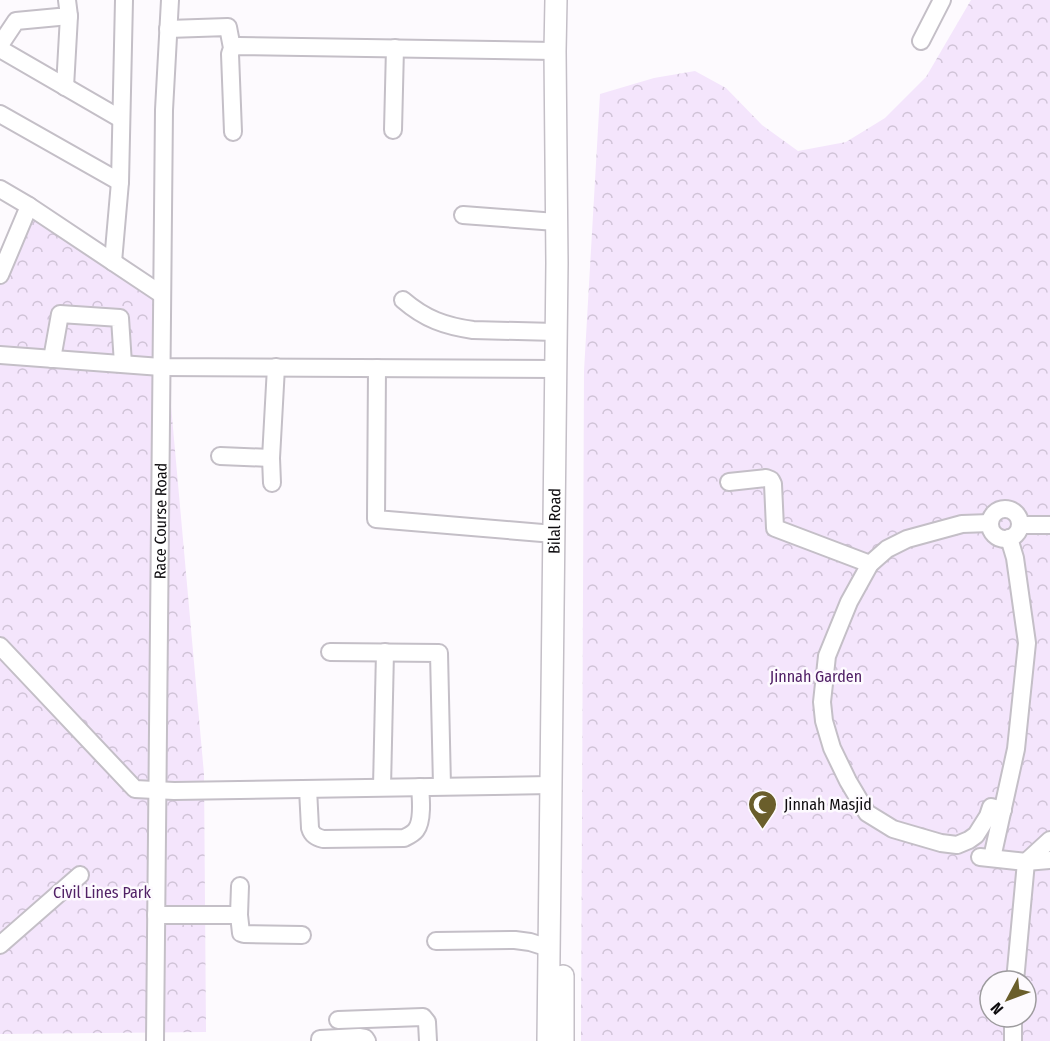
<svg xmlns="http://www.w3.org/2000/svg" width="1050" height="1041" font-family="'Fira Sans Condensed',sans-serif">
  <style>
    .forest { fill: url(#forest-crowns); fill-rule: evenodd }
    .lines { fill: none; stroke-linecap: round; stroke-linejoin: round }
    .minor-casing { stroke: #c4bfc7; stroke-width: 20 }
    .major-casing { stroke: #c4bfc7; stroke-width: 24 }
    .minor { stroke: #fff; stroke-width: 16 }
    .major { stroke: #fff; stroke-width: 21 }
    .labels { text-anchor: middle; stroke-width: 5; stroke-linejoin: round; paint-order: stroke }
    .street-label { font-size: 16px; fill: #0e0c0f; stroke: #fdfafe }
    .park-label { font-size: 16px; fill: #512166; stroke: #fdfafe }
    .poi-label { font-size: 16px; fill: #0e0c0f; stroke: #fdfafe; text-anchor: start }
  </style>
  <defs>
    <pattern id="forest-crowns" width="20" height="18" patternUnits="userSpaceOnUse" patternTransform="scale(1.5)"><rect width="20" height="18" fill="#f4e5fc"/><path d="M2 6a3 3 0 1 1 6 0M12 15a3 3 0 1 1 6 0" fill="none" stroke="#d0c3d7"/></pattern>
  </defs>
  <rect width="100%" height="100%" fill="#fdfafe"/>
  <path class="forest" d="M971 0H1050V1041H581L584 371 600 94 654 78 695 71 726 88 762 125 798 151 846 142 885 118 926 77ZM990 981H1026V1017H990Z
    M29 206 161 294 204 774 206 1032 0 1034V270Z"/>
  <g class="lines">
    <defs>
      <g id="minor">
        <path d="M168 29 228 27 232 48 230 54 233 132"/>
        <path d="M921 41 942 0"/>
        <path d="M0 45 16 21 69 16 67 0"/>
        <path d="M232 48 238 46 555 51"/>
        <path d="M0 49 121 119"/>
        <path d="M65 87 69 16"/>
        <path d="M0 114 120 182"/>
        <path d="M393 130 395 48"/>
        <path d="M0 189 29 206 161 294"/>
        <path d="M463 215 556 222"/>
        <path d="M113 262 120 182 124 0"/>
        <path d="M0 275 29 206"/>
        <path d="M403 300C425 319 445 326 473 330L556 332"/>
        <path d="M0 355 161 367 555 369"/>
        <path d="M52 359 60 314 120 318 123 364"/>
        <path d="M377 368 376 519 554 534"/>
        <path d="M220 456 271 458"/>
        <path d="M729 482 766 478 771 480 773 484 775 528 870 564"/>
        <path d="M272 483 271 458 276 367"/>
        <circle cx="1005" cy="524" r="15"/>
        <path d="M990 523 962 524 907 539 887 549 870 564 849 602 827 656 822 702 824 721 832 748 848 781 867 813 893 829 941 843 957 845 969 840 976 835 988 816 991 807 1003 810"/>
        <path d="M1020 525H1050"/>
        <path d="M0 646 135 789 174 791 551 785"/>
        <path d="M330 652 439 653 442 786"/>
        <path d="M382 787 385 652"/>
        <path d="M308 789 310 828C312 835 316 837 323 839L404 838C408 836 413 834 416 830 423 821 421 798 420 787"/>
        <path d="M980 857 1026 862 1050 860"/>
        <path d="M992 858 1016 749 1027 643 1015 558 1009 538"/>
        <path d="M240 886 239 915 241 933 244 934 302 935"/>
        <path d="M156 915H239"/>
        <path d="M436 941 515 940 530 942 549 948"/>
        <path d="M0 945 80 875"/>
        <path d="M1015 981 1026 862 1050 840"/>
        <path d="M338 1020 423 1017 427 1022 428 1041"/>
        <path id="s1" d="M155 1041 164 110 170 0"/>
        <path d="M320 1041V1039L359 1037 365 1038 367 1041"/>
        <path d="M1013 1041V1017"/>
      </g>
      <g id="major">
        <path id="s2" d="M548 1041 557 263 555 51 556 0"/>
        <path d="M563 1041V976"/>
      </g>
    </defs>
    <use href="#minor" class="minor-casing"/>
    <use href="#major" class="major-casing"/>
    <use href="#minor" class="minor"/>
    <use href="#major" class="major"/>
  </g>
  <defs>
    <symbol id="mosque-pin" viewBox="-11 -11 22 30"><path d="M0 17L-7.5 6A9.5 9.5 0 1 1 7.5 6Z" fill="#6a5e2b" stroke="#fdfafe"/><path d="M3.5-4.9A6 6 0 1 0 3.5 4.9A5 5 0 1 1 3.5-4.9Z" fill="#fff"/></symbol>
  </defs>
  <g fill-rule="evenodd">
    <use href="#mosque-pin" x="746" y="788" width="33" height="45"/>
  </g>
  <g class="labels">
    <g class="street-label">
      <text dy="6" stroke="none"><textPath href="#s1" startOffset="520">Race Course Road</textPath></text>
      <text dy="6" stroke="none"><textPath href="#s2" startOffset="520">Bilal Road</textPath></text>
    </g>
    <g class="park-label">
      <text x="816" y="682">Jinnah Garden</text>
      <text x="102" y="898">Civil Lines Park</text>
    </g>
    <g class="poi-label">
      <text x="784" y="810">Jinnah Masjid</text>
    </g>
  </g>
  <g transform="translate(1008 999) rotate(229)"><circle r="28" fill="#fdfafe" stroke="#9d9b9e" stroke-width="1.5"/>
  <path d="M0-4.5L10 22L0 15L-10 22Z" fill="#6a5e2b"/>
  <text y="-9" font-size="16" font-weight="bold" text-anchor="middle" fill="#0e0c0f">N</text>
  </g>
</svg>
